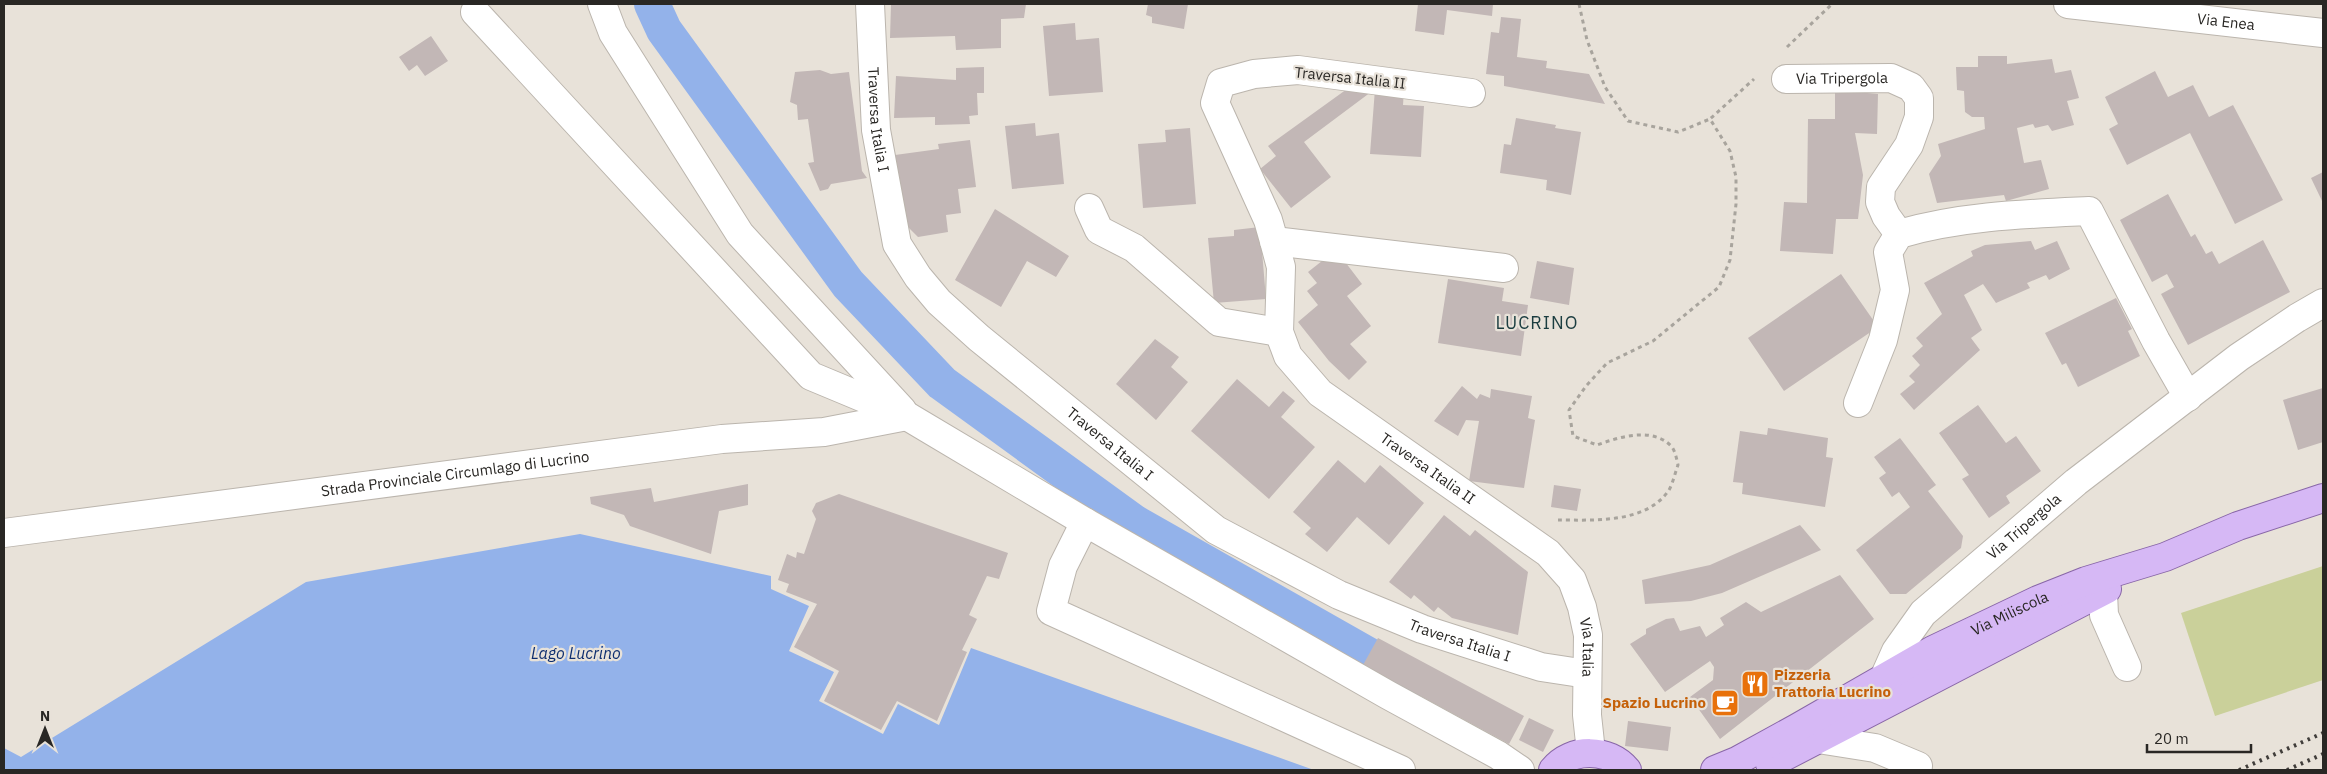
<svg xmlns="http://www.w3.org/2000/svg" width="2327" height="774" font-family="'IBM Plex Sans',sans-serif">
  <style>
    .green { fill: #cad09a }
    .water { fill: #93b2ea }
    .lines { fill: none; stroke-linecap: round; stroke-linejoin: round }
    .canal { stroke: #93b2ea; stroke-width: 36 }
    .building { fill: #c2b7b6 }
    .minor-casing { stroke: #bbb5ad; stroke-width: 30 }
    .major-casing { stroke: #8866a7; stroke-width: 30 }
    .path { stroke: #a8a49d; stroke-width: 3; stroke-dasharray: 4 4; stroke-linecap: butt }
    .minor { stroke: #fff; stroke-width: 28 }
    .major { stroke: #d6b8f5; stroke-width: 28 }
    .rail { stroke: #403d3a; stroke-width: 4; stroke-dasharray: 2.5 5; stroke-linecap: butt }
    .labels { text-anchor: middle; stroke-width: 4.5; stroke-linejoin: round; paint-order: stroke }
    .street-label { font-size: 15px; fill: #292724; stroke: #e8e2d9 }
    .food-label { font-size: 15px; font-weight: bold; fill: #c56008; stroke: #e8e2d9; text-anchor: start }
    .water-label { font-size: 16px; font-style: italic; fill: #0e2e6f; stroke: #e8e2d9 }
    .quarter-label { font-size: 18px; letter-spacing: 1px; fill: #1b3d40; stroke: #e8e2d9 }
  </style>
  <rect width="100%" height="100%" fill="#e8e2d9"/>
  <path class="green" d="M2323 566V680L2215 716 2181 613Z"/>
  <path class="water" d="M580 534 771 576V589L809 606 789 651 834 672 819 701 883 734 898 704 939 725 971 648 1314 770H4V748L21 757 306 582Z"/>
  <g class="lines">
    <path class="canal" d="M652 4 664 30 848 284 942 383 1135 523 1412 680"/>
  </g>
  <path class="building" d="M891 4H1026L1024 18 1001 19V48L956 50 955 36 890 38Z
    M1148 4H1188L1184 29 1152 23V17L1146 15Z
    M1418 4H1493L1492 16 1447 10 1444 35 1415 31Z
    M1501 17 1521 19 1517 57 1547 61 1546 68 1589 74 1605 104 1504 86V76L1486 74 1491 32 1499 33Z
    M1075 23 1076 40 1099 38 1103 92 1049 96 1043 26Z
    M431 36 448 61 425 76 417 65 409 71 399 57Z
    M1978 56H2007V64L2052 59 2055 73 2071 70 2079 98 2067 101 2074 125 2052 131 2048 125 2035 128 2033 124 2017 128 2024 163 2041 160 2049 189 2006 201 2004 195 1937 203 1929 174 1941 156 1938 144 1985 129 1984 117H1972L1965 112 1964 91 1957 90 1956 67H1978Z
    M984 67V93H977L978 115 969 116 970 124 935 125V117L894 118 896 76 956 80V68Z
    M820 70 831 74 849 72 862 171 867 178 831 184 828 189 820 191 808 163 814 162 808 119 798 120 797 105 790 102 795 72Z
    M2155 71 2168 97 2193 85 2209 117 2233 105 2283 200 2235 224 2190 133 2127 165 2109 129 2118 124 2105 97Z
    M1347 89H1375L1304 142 1331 177 1291 208 1260 169 1276 156 1268 146Z
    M1375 89 1404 90 1403 105 1424 106 1421 157 1370 154Z
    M1835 90 1878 94 1877 134 1855 133 1863 175 1858 219H1836L1833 254 1780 251 1784 202 1807 203 1808 119H1835Z
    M1516 118 1556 125 1555 128 1581 132 1571 195 1546 190 1547 180 1500 173 1504 144 1511 145Z
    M1035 123 1036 136 1059 133 1064 184 1012 189 1005 126Z
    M1190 128 1196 204 1143 208 1138 144 1166 142 1165 130Z
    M970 140 976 187 958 189 961 213 946 215 948 232 918 237 907 226 895 155 939 149 938 144Z
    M2323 172V203L2311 178Z
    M2168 194 2191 237 2195 234 2206 254 2212 251 2219 264 2263 240 2290 292 2188 345 2161 294 2174 287 2167 274 2152 282 2120 220Z
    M995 209 1069 256 1056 277 1027 261 1001 307 955 280Z
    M1260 227 1266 299 1214 303 1208 238 1234 236V230Z
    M2031 241 2035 250 2057 241 2070 269 2049 280 2046 275 2027 283 2030 288 1996 303 1983 284 1964 295 1982 330 1971 338 1980 350 1914 410 1900 394 1915 382 1909 376 1920 365 1912 356 1923 346 1916 338 1942 314 1924 283 1973 256 1971 251 1985 245Z
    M1336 250 1362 284 1347 296 1371 326 1350 344 1367 362 1349 380 1329 361 1298 322 1318 305 1307 291 1317 283 1308 272Z
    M1537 261 1574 268 1569 305 1530 298Z
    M1841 274 1878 327 1784 391 1748 338Z
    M1448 279 1504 288 1502 301 1528 305 1521 356 1438 343Z
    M2116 298 2132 329 2128 331 2140 356 2078 387 2066 363 2062 365 2045 333Z
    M1155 339 1179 357 1171 367 1188 382 1156 420 1116 384Z
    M1237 379 1269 407 1283 391 1295 401 1281 417 1315 447 1269 499 1191 431Z
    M1462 386 1477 399 1480 394 1490 398 1491 389 1532 396 1528 418 1535 420 1524 488 1469 481 1479 421 1466 420 1458 436 1434 421Z
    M2323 388V442L2298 450 2283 400Z
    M1978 405 2006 443 2016 436 2041 471 2006 496 2010 503 1989 518 1962 479 1969 475 1939 433Z
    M1768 428 1828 438 1826 457 1833 458 1825 507 1742 494 1743 483 1733 482 1740 431 1767 435Z
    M1900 438 1936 485 1928 491 1963 536 1961 548 1906 594H1890L1856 550 1910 507 1899 492 1892 497 1879 478 1886 473 1874 457Z
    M1338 460 1365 483 1380 465 1424 503 1389 545 1357 517 1327 552 1305 534 1311 528 1293 512Z
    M748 484V505L719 511 711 554 630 526 624 515 591 504 590 497 651 488 654 502Z
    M1554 485 1581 489 1577 511 1551 507Z
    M839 494 1008 553 999 579 987 576 969 615 977 619 962 650 967 652 937 721 897 701 881 730 824 701 839 671 794 647 817 604 786 592 789 584 778 580 787 554 796 558 797 552 804 554 816 519 812 511 816 503Z
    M1444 515 1470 536 1475 530 1528 572 1518 635 1452 618 1438 607 1434 612 1414 595 1411 599 1389 582Z
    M1800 525 1821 550 1722 593 1691 601 1645 604 1642 580 1710 565Z
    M1840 575 1874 619 1720 739 1690 697 1713 680 1714 667 1710 661 1665 692 1630 644 1646 634V629L1666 619 1674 618 1680 631 1700 626 1706 637 1724 625 1720 618 1746 602 1761 612Z
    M1378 638 1524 716 1509 744 1363 665Z
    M1529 718 1554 730 1543 752 1519 740Z
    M1628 721 1671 727 1668 751 1625 746Z"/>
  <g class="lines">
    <defs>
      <g id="minor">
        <path d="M602 4 613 33 740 234 902 410"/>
        <path id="s1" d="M870 4 876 130 897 244 918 277 939 302 979 338 1216 530 1339 595 1422 629 1541 667 1587 674"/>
        <path id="s2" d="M2068 4 2323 33"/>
        <path d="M475 12 811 376 907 416 1085 522 1388 695 1498 755 1520 770"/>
        <path id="s3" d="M1786 79 1891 78 1911 87 1919 98V117L1909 145 1881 187 1880 202 1886 216 1899 234"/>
        <path id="s4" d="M1471 93 1298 70 1254 74 1221 83 1215 103 1268 220 1274 241 1281 267 1279 332 1288 356 1320 393 1548 553 1572 580 1582 607 1588 635 1587 715 1591 752"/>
        <path d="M1089 208 1099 230 1134 248 1219 322 1279 332"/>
        <path d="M1274 241 1504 268"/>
        <path d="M1858 403 1883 340 1895 290 1888 252 1899 234C1961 216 2025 214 2089 211L2156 341 2188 397"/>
        <path d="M1085 522 1063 566 1051 611 1401 770"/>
        <path id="s5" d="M4 533 722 439 824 432 907 416"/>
        <path d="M2103 592 2104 615 2127 667"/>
        <path id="s6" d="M1884 678 1896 651 1923 613 2076 482 2239 357 2297 318 2323 303"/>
        <path d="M1818 739 1875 748 1918 766"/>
      </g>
      <g id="major">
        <path d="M1770 764 2107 589"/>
        <path d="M1553 770C1571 747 1609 748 1627 770"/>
        <path id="s7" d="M1715 770 1737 761 1797 728 1933 650 2038 600 2086 581 2165 557 2238 526 2323 498"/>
      </g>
    </defs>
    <use href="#minor" class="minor-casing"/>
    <use href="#major" class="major-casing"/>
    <path class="path" d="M1579 4 1587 40 1605 87 1628 121 1678 132 1710 119
      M1787 47 1832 4
      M1558 520C1594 520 1646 524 1669 490 1673 483 1675 473 1678 465 1677 460 1675 451 1672 447 1653 426 1619 437 1597 445L1573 436 1569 410 1586 386 1607 363 1653 341 1719 287 1730 260 1736 204V177L1730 151 1710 119 1754 79"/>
    <use href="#minor" class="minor"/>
    <use href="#major" class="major"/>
    <path class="rail" d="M2239 770 2323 733
      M2287 770 2323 754"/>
  </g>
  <defs>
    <symbol id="restaurant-square" viewBox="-11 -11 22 22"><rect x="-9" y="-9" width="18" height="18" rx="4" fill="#e8710a" stroke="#e8e2d9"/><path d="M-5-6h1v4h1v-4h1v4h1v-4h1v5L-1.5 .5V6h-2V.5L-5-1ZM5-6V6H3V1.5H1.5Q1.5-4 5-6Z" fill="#fff"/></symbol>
    <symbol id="cafe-square" viewBox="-11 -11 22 22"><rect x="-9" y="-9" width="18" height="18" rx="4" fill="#e8710a" stroke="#e8e2d9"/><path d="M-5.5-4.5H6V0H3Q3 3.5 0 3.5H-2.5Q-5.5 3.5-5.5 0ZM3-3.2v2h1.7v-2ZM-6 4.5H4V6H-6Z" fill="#fff"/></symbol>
  </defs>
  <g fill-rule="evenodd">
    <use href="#restaurant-square" x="1739" y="668" width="32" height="32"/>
    <use href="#cafe-square" x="1709" y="687" width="32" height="32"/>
  </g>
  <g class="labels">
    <g class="street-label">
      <text dy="5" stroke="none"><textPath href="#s2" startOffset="159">Via Enea</textPath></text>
      <text transform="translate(1350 78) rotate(6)" y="5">Traversa Italia II</text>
      <text dy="5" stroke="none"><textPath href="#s3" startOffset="56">Via Tripergola</textPath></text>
      <text dy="5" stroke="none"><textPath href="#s1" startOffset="116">Traversa Italia I</textPath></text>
      <text dy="5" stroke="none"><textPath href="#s1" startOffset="536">Traversa Italia I</textPath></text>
      <text dy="5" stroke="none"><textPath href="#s4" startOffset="722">Traversa Italia II</textPath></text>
      <text dy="5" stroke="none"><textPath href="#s5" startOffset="455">Strada Provinciale Circumlago di Lucrino</textPath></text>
      <text dy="5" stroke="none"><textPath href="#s6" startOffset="209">Via Tripergola</textPath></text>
      <text dy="5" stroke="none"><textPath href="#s7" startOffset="334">Via Miliscola</textPath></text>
      <text dy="5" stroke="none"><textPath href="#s1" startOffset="941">Traversa Italia I</textPath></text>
      <text dy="5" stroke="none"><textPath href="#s4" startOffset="975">Via Italia</textPath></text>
    </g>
    <g class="food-label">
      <text x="1774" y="680">Pizzeria<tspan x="1774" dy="17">Trattoria Lucrino</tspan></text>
      <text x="1706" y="708" text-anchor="end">Spazio Lucrino</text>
    </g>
    <g class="water-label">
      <text x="576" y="659">Lago Lucrino</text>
    </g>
    <g class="quarter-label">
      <text x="1537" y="329">LUCRINO</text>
    </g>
  </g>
  <rect width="2327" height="774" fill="none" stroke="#292724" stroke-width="10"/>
  <g transform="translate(45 729)" stroke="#e8e2d9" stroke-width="4" paint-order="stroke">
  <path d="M0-4L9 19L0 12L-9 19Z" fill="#292724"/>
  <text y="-8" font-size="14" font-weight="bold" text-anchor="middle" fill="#292724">N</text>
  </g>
  <path d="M2147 744v8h104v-8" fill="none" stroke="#292724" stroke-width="2.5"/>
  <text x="2154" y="744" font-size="15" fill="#292724" stroke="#e8e2d9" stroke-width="4" paint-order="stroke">20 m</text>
</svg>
